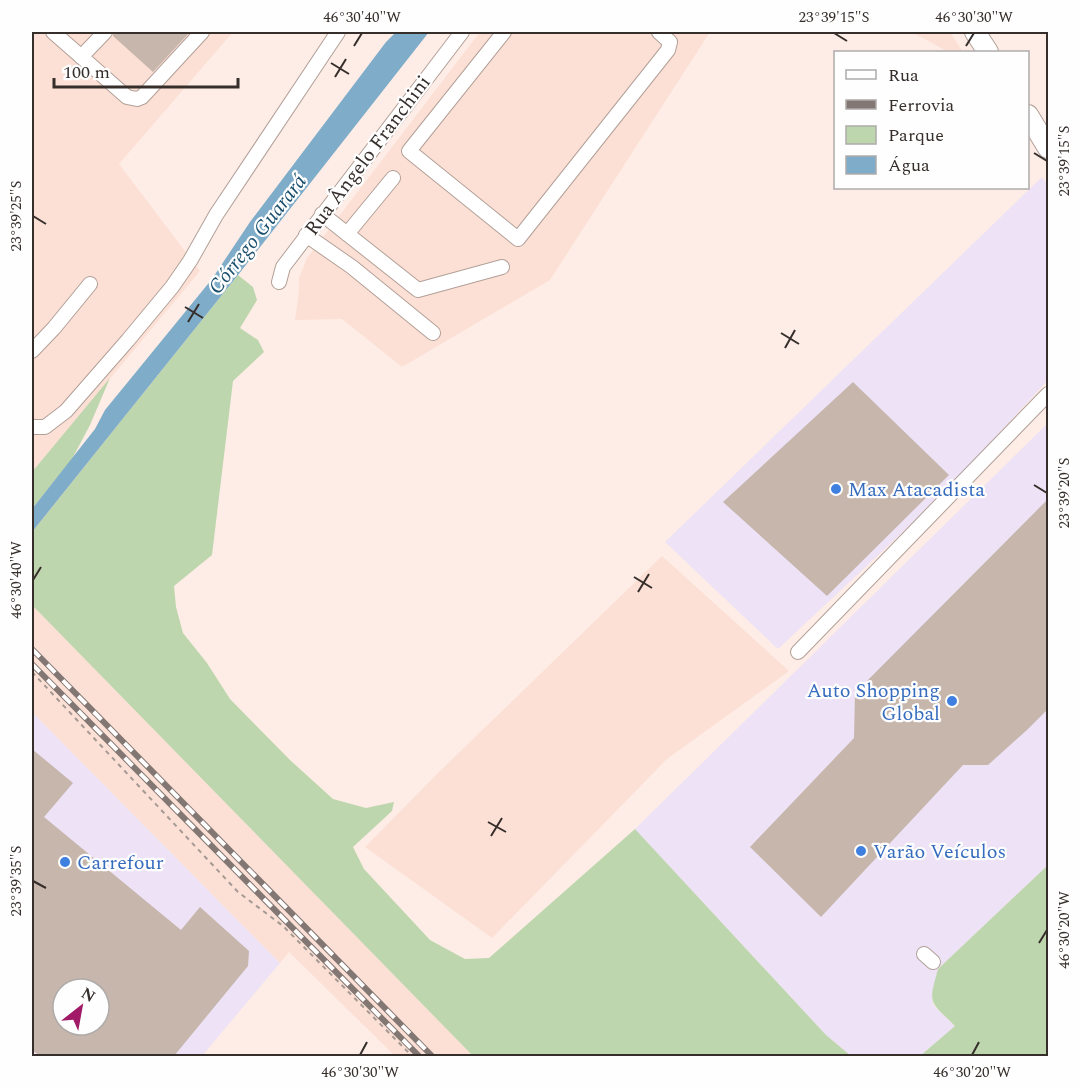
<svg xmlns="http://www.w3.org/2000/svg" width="1080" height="1088" font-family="Spectral,serif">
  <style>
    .commercial { fill: #ede2f6; fill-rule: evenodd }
    .built { fill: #fce0d5 }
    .green { fill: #bed6ad }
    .water { fill: #7facc9 }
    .building { fill: #c7b6ac; fill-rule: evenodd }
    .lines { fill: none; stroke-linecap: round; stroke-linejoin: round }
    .minor-casing { stroke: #b2a098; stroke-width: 16 }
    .highway-casing { stroke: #b2a098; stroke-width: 22 }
    .path { stroke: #a59994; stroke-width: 2; stroke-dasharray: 4.5 4.5; stroke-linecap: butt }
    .minor { stroke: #fff; stroke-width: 14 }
    .highway { stroke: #fff; stroke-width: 20 }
    .rail-casing { stroke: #827773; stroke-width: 6 }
    .rail { stroke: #fefefe; stroke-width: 4; stroke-dasharray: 11; stroke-linecap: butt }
    .ticks { fill: none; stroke: #352e2b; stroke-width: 2 }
    .shop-dot { fill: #3f7fe0; stroke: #fefefe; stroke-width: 2 }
    .labels { text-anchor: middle; stroke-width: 4.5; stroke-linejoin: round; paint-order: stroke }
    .street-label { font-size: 20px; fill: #352e2b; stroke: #fefefe }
    .shop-label { font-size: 20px; fill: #366cbe; stroke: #fefefe; text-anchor: start }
    .water-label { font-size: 21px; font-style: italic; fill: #1a506e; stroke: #fefefe }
    .neatline { fill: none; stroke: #352e2b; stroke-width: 2 }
    .ticks-label { font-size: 15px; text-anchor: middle; fill: #352e2b }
  </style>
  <rect width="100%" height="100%" fill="#fdede6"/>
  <path class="commercial" d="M1042 177 1048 186V380L936 501 778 649 665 542Z
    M1048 423V865L938 969 932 998 933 1004 936 1008 955 1026 920 1056H851L826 1035 635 829Z
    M32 712 280 963 202 1056H32ZM63 989H99V1025H63Z"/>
  <path class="built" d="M32 32H233L119 164 200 271 32 472Z
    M480 32H710L550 280 402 367 342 319 295 320 299 291V278L307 258Z
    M912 32H950L963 52H948Z
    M662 556 789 671 667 759 492 938 365 847 439 772Z
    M32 605 473 1056H395L289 952 280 963 32 712Z"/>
  <path class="green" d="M238 275 253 287 257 300 240 328 258 340 264 352 233 381 212 555 174 586 176 607 183 633 207 663 230 699 290 760 333 799 366 808 394 802 392 811 353 847 364 869 430 940 465 959 489 958 635 829 826 1035 851 1056H473L32 605V532Z
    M110 378 90 425 72 459 32 509V472Z
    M1048 865V1056H920L955 1026C929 1000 928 1005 938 969Z"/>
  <path class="water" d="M396 32H429L238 275 32 532V509L95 429 105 410 212 279 250 222 386 42Z"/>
  <path class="building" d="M114 32H190L153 72 113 36Z
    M853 382 949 475 827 596 723 502Z
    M1048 499V709L1027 730 988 765H963L821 917 750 847 854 738 855 693Z
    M32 749 73 783 44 817 181 930 200 907 249 951 248 966 174 1056H40L32 1050ZM63 989H99V1025H63Z"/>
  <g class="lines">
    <defs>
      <path id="minor" d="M53 32 127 97 137 99 142 97 202 32
        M504 32 409 151 518 239 668 50 670 42 659 32
        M81 57 105 32
        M322 214 418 290 502 267
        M347 234 393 178
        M306 235 352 267 433 333
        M279 282 283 267 462 32
        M32 351 54 328 90 284
        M32 427H45L66 411 128 340 172 287 190 261 216 215 338 32
        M798 652 1048 394
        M924 954 933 962"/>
      <path id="highway" d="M975 32 988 52
        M1028 115 1048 148"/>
    </defs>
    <use href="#minor" class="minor-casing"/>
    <use href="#highway" class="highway-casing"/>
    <path class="path" d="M32 672 238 892 283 926 412 1056"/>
    <use href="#minor" class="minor"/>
    <use href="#highway" class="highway"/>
    <defs>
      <path id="rail" d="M32 649 432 1056
        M32 664 419 1056"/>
    </defs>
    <use href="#rail" class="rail-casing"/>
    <use href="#rail" class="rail"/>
  </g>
  <path class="ticks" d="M834 33 847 41M354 46 362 33M966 46 974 33M331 63 349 74M335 77 346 59M1034 153 1047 161M33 216 46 224M185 307 203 318M188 322 199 304M781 333 799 344M785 348 795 330M1034 485 1047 493M634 577 652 588M33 580 41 567M638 592 649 574M488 822 506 832M491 836 502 818M33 881 46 888M1039 943 1047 930M360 1055 367 1042M972 1055 979 1042"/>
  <g class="shop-dot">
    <circle cx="836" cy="489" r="6"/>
    <circle cx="952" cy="701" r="6"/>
    <circle cx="861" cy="851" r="6"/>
    <circle cx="65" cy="862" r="6"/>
  </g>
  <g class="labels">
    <g class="street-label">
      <text transform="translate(367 155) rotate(-53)" y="7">Rua Ângelo Franchini</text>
    </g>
    <g class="shop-label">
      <text x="848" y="496">Max Atacadista</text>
      <text x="940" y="697" text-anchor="end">Auto Shopping<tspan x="940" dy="23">Global</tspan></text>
      <text x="873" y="858">Varão Veículos</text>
      <text x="77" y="869">Carrefour</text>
    </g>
    <g class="water-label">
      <text transform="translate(257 234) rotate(-52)" y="7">Córrego Guarará</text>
    </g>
  </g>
  <rect width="1080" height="1088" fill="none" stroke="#fefefe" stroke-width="66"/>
  <rect x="834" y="51" width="195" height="138" fill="#fefefe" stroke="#aeabaa" stroke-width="1.5"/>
  <rect x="846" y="70" width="30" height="9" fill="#ffffff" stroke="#aeabaa" stroke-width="1.5"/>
  <text x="888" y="81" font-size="18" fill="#352e2b">Rua</text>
  <rect x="846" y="100" width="30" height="9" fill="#827773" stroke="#aeabaa" stroke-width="1.5"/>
  <text x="888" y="111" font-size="18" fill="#352e2b">Ferrovia</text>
  <rect x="846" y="126" width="30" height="18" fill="#bed6ad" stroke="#aeabaa" stroke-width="1.5"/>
  <text x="888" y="141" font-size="18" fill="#352e2b">Parque</text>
  <rect x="846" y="156" width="30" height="18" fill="#7facc9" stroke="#aeabaa" stroke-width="1.5"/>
  <text x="888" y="171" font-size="18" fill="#352e2b">Água</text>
  <g transform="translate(81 1007) rotate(31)"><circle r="28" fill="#fefefe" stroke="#aeabaa" stroke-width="1.5"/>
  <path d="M0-4.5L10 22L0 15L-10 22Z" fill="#a01a68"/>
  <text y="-9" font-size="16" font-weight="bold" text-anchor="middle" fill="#352e2b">N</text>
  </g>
  <path d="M54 78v9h184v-9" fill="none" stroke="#352e2b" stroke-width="3"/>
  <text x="63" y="78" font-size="18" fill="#352e2b" stroke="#fefefe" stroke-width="4.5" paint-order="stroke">100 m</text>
  <rect x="33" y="33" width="1014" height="1022" class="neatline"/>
  <g class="ticks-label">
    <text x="362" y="22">46°30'40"W</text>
    <text x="834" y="22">23°39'15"S</text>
    <text x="974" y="22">46°30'30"W</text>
    <text transform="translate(1064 161) rotate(-90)" y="5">23°39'15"S</text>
    <text transform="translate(16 216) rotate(-90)" y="5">23°39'25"S</text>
    <text transform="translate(1064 493) rotate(-90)" y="5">23°39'20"S</text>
    <text transform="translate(16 580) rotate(-90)" y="5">46°30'40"W</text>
    <text transform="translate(16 881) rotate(-90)" y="5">23°39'35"S</text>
    <text transform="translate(1064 930) rotate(-90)" y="5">46°30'20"W</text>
    <text x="360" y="1077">46°30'30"W</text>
    <text x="972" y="1077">46°30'20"W</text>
  </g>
</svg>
